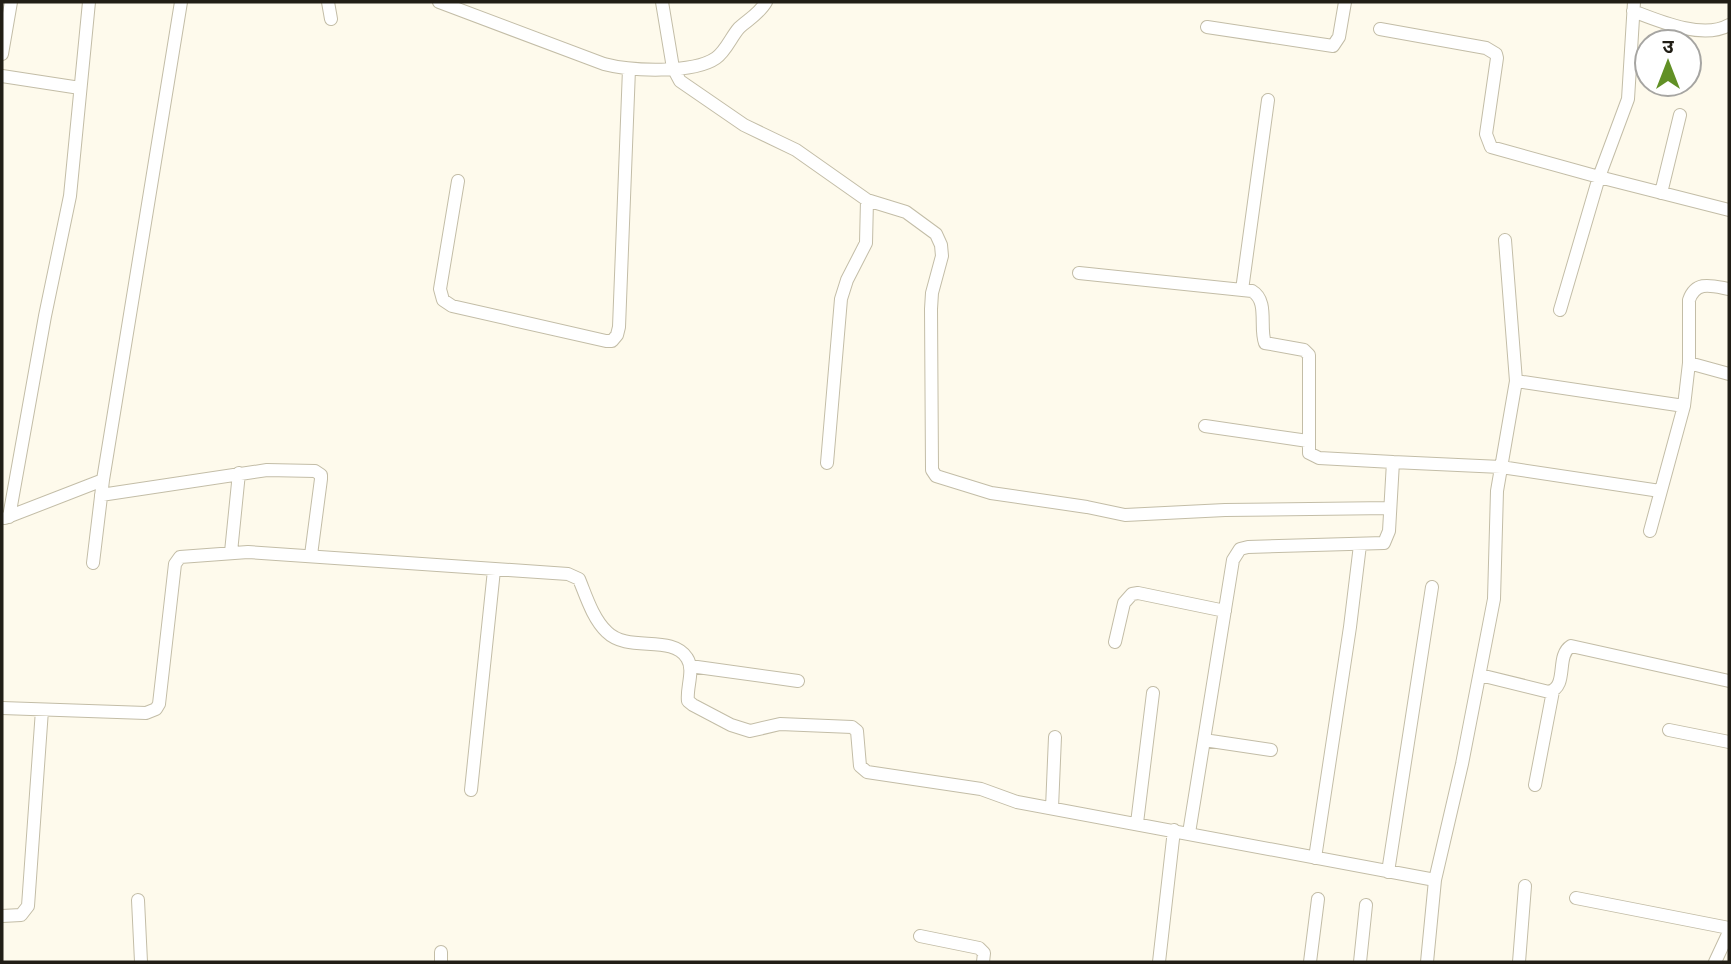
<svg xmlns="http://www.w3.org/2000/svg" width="1731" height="964" font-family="'Roboto Serif','Noto Sans Devanagari',serif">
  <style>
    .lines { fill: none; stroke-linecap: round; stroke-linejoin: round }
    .street-casing { stroke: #c3bda7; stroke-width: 14 }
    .street { stroke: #fff; stroke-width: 12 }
  </style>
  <rect width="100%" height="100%" fill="#fefaec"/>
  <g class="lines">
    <defs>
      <path id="street" d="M328 2 331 19
        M439 2 604 64C630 71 693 74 716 58 726 51 731 37 739 28 749 19 760 13 766 2
        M662 2 673 68 680 81 744 125 796 150 867 200 906 212 936 234 941 245 942 256 932 293 931 309 932 470 936 476 991 493 1087 507 1125 515 1225 510 1390 508
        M1633 11C1659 21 1703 40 1729 25
        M1207 27 1333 46 1339 37 1345 2
        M1380 29 1486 48 1496 54 1497 58 1486 134 1491 147 1599 177 1628 99 1634 2
        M2 54 11 2
        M2 76 80 88
        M458 181 440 289 443 300 452 306 606 341H612L617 335 619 327 629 69
        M1661 193 1680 115
        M1079 273 1252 291C1269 301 1259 327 1265 343L1304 350 1309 355V453L1319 458 1393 462
        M1242 290 1268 100
        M1560 310 1599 177 1729 210
        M1689 363 1729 374
        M1516 381 1684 406 1689 363V300C1696 280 1712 286 1729 289
        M1205 426 1308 441
        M827 463 841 299 847 280 866 243 867 200
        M101 495 267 470 315 471 321 475V479L311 555
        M9 517 45 316 70 196 89 2
        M5 518 103 480
        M1650 531 1684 406
        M231 552 239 473
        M93 563 103 480 181 2
        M1115 642 1124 603 1132 594 1138 593 1225 611
        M690 666 798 681
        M1480 675 1549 692C1569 686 1555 656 1571 646L1729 681
        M2 708 146 713 156 709 159 704 175 564 180 557 248 552 568 574 579 579C586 596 593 619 607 632 628 653 672 634 687 658 695 670 686 688 688 701L693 705 731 725 750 731 780 724 852 727 857 731 860 766 867 772 981 789 1017 802 1435 880
        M1669 730 1729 742
        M1204 740 1271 750
        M1535 785 1553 691
        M471 790 494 570
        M1052 808 1055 737
        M1137 823 1153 693
        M1189 833 1233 560 1240 549 1248 547 1384 543 1389 531 1393 462 1501 467 1660 491
        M1315 858 1350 627 1360 545
        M1388 872 1432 587
        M1576 898 1729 928
        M138 900 141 962
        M2 916 21 915 28 906 42 710
        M920 936 979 948 984 953 983 962
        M441 962V952
        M1159 962 1174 830
        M1310 962 1318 899
        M1360 962 1366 905
        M1427 962 1435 880 1462 764 1494 599 1497 491 1516 381 1505 240
        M1519 962 1525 886
        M1715 962 1729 932"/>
    </defs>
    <use href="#street" class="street-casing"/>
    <use href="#street" class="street"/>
  </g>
  <rect width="1731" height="964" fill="none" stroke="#211e16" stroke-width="7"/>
  <g transform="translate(1668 63)"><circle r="33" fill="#ffffff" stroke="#a6a5a2" stroke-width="2"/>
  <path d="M0-5L12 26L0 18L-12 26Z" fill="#619025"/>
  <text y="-10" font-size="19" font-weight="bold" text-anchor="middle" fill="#211e16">उ</text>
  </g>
</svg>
